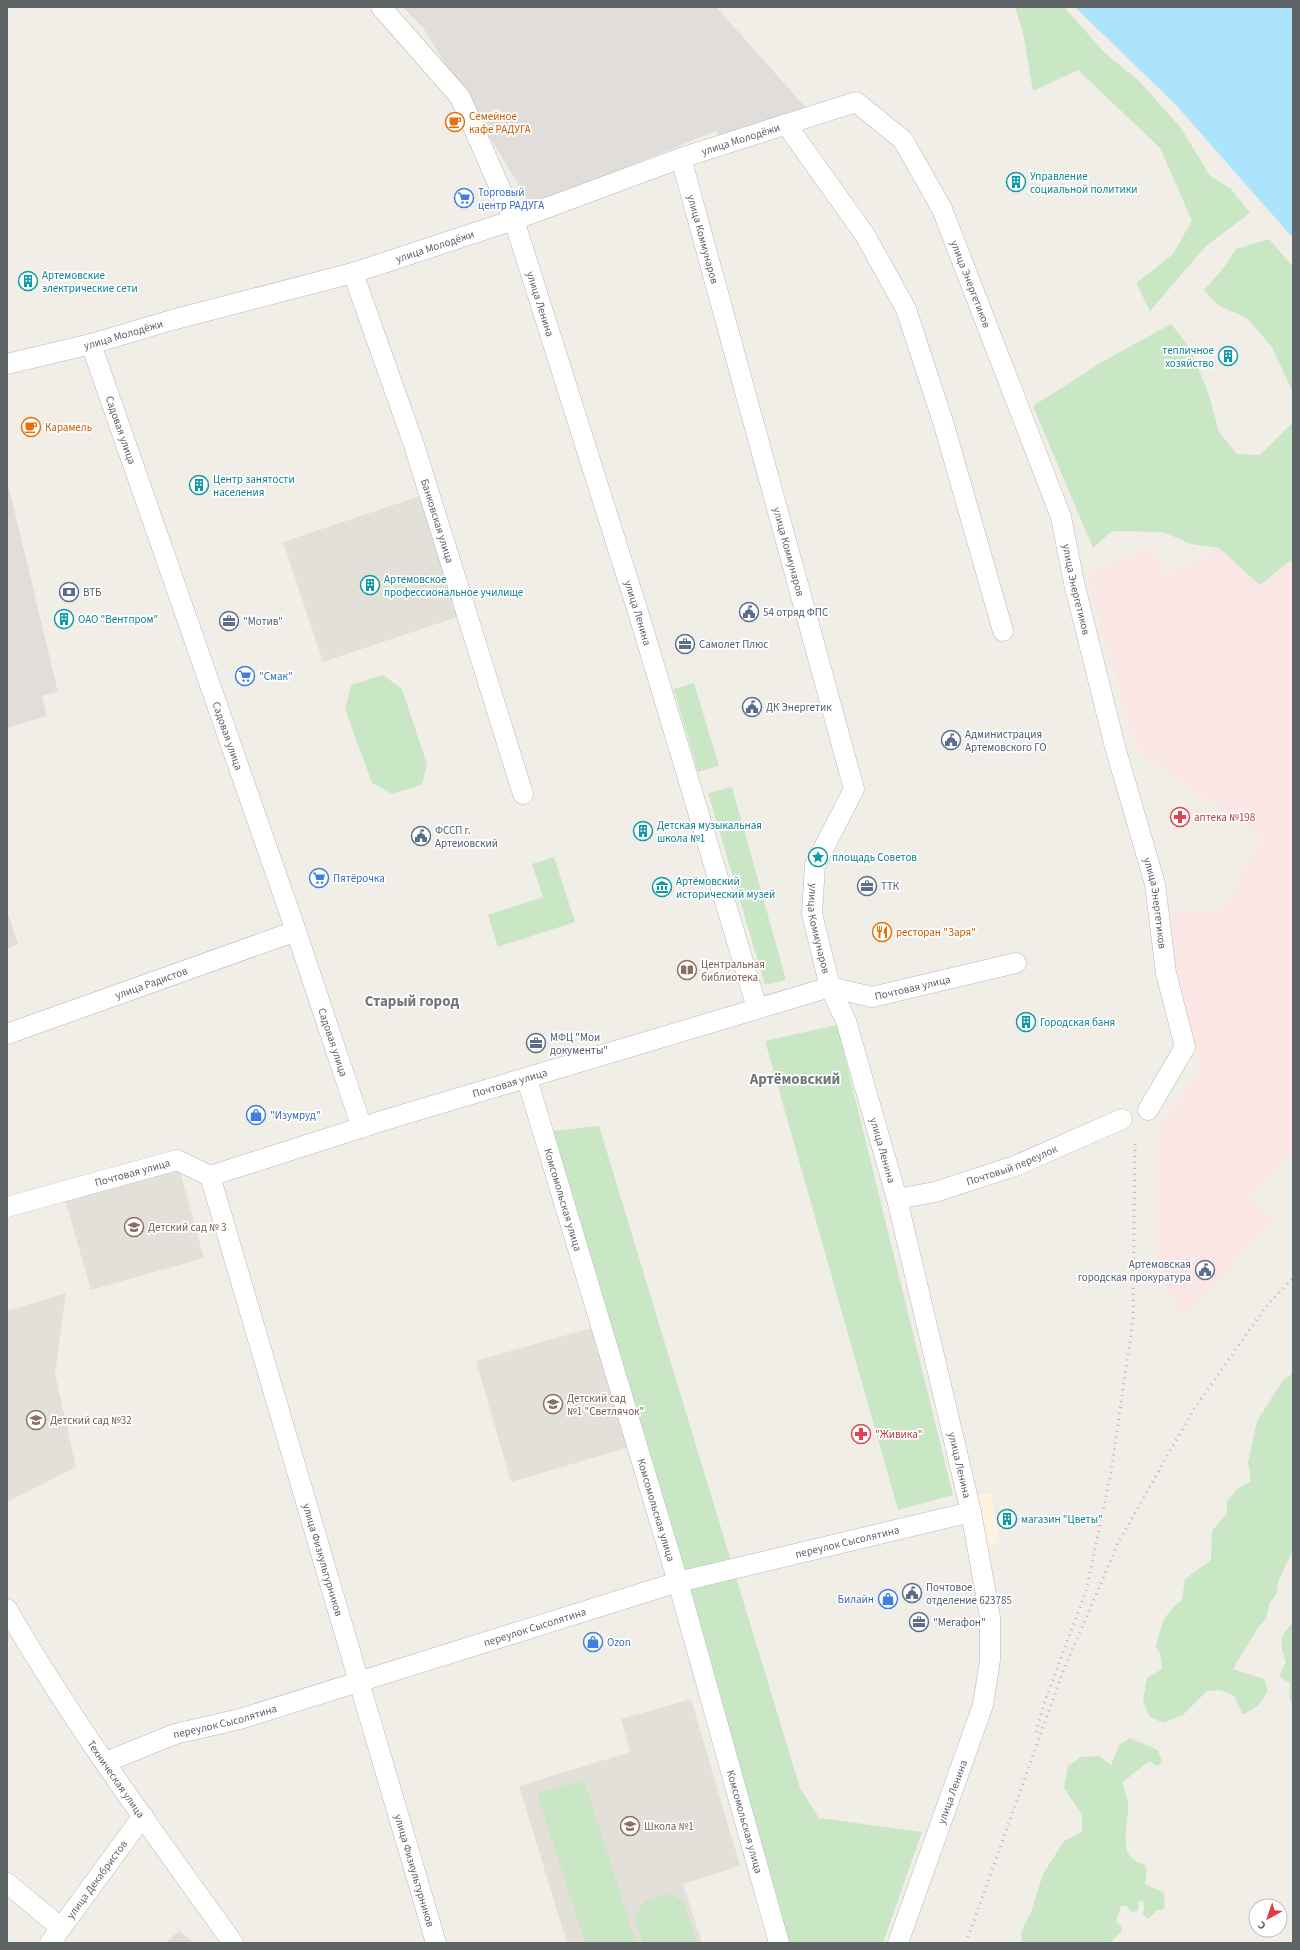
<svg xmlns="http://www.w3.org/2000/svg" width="1300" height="1950" font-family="'Source Sans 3',sans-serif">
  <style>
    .commercial { fill: #fdf3e0 }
    .industrial { fill: #e0ddda }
    .education { fill: #e3dfd9 }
    .medical { fill: #fbe6e6 }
    .green { fill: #c9e7c5 }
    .water { fill: #ace3fd }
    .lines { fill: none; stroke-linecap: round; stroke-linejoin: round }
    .minor-casing { stroke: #b5b8bc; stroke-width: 21 }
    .minor { stroke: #fff; stroke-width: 20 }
    .rail { stroke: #b6b7b7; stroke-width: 3; stroke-dasharray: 1 5; stroke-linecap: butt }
    .labels { text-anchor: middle; stroke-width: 3.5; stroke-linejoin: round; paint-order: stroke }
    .food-label { font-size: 11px; fill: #c56008; stroke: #fff; text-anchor: start }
    .street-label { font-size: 11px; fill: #5f6467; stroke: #fff }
    .culture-label { font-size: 11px; fill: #0d838f; stroke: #fff; text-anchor: start }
    .shop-label { font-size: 11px; fill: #366cbe; stroke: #fff; text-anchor: start }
    .service-label { font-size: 11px; fill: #4e5e75; stroke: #fff; text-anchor: start }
    .health-label { font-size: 11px; fill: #be3a42; stroke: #fff; text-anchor: start }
    .education-label { font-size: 11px; fill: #785e54; stroke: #fff; text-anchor: start }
    .district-label { font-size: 15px; font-weight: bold; fill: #707679; stroke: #fff }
  </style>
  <rect width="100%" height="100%" fill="#f1eee8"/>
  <path class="commercial" d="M991 1493 1000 1543 982 1547 974 1496Z"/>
  <path class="industrial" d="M403 7H716L807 109 721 140 716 131 531 205 424 29Z
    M7 480 58 692 42 696 47 716 7 728Z
    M7 910 18 944 7 949Z
    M179 1931 194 1943H165Z"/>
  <path class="education" d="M423 495 463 615 323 662 283 542Z
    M178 1164 204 1258 91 1290 64 1196Z
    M66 1293 55 1374 76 1467 7 1502V1311Z
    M595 1327 630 1447 511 1482 476 1361Z
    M691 1699 740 1866 683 1884 702 1943H567L519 1786 630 1752 621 1719Z"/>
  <path class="medical" d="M1293 507V1151L1251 1198 1273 1219 1183 1321 1157 1266 1158 1126 1202 1072 1174 982 1164 912 1221 911 1263 838 1142 754 1131 732 1087 573 1153 547 1165 577Z"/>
  <path class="green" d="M1015 7H1064L1104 52 1140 82 1181 128 1210 176 1231 189 1250 213 1206 246 1150 311 1136 283 1172 255 1192 221 1160 148 1078 70 1033 91 1023 33Z
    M1269 239 1293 267V393L1272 347 1248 319 1218 305 1204 290 1222 270 1236 249Z
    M1171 324 1190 348 1208 392 1219 432 1237 454 1260 455 1293 422V564L1291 560 1260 585 1219 548 1191 544 1163 532 1112 531 1093 548 1033 406 1102 362Z
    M383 675 402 689 427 764 422 785 392 794 372 783 345 709 351 685Z
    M694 683 719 766 698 772 674 689Z
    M732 787 786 980 765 985 708 793Z
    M554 857 575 922 498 947 488 915 543 897 532 864Z
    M837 1025 953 1495 898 1510 765 1041Z
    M599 1126 800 1788 819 1818 922 1832 883 1943H788L552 1131Z
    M1293 1373V1550L1278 1582 1277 1593 1269 1604 1266 1619 1258 1628 1233 1669 1264 1679 1268 1691 1259 1705 1243 1715 1234 1696 1220 1690 1207 1691 1183 1715 1163 1723 1149 1716 1143 1700 1147 1678 1162 1669 1160 1653 1156 1647C1161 1626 1164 1613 1182 1600L1185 1579 1211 1560 1212 1531 1227 1513V1501L1238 1488 1251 1481 1248 1462 1257 1421 1283 1380Z
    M1293 1605V1705L1289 1698 1290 1683 1279 1677 1286 1662C1280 1645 1278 1637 1292 1624Z
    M1130 1738 1158 1750 1162 1762 1157 1766 1149 1761 1123 1782C1124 1790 1128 1798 1128 1806 1129 1828 1115 1857 1144 1864L1147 1871 1145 1884 1164 1893 1165 1907 1162 1910H1157L1149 1919 1143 1915 1144 1902 1141 1900 1138 1902 1139 1907 1137 1911 1131 1912 1127 1906H1121L1116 1921 1121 1926 1122 1931 1110 1943H1022L1021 1932 1031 1912 1043 1874 1064 1841 1082 1832V1815L1064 1788 1068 1766 1081 1757 1099 1756 1111 1765 1120 1744Z
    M584 1780 636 1943H585L537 1793Z
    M670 1892 683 1902 697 1943H643L635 1918 644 1902Z"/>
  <path class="water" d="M1075 7H1293V238L1176 105Z"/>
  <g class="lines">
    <defs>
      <g id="minor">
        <path id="s1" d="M381 7 460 97 514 220 639 615 757 1008"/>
        <path d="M786 124 865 235 906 309 944 425 1003 631"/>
        <path id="s2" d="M681 158 854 789 815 865 812 914 830 987 846 1021 897 1199 971 1512 990 1617V1660L983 1705 898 1943"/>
        <path id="s3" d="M353 273 414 445 523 794"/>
        <path id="s4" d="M91 344 296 931 362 1128"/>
        <path id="s5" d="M7 364 91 344 172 320 353 273 514 220 681 158 856 102 903 140 942 209 1061 517 1074 583 1115 747 1155 884 1166 973 1185 1047 1148 1110"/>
        <path id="s6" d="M7 1034 296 931"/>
        <path id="s7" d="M527 1079 678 1582 779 1943"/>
        <path id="s8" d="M210 1176 436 1943"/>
        <path id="s9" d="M897 1199 935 1192 1015 1166 1122 1119"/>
        <path id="s10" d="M7 1207 177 1160 210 1176 385 1120 830 987 872 997 1016 963"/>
        <path id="s11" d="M7 1609C74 1725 155 1834 233 1943"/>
        <path id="s12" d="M106 1762 175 1734 240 1719 678 1582 971 1512"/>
        <path d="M7 1883 60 1927"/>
        <path id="s13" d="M50 1943 143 1816"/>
      </g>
    </defs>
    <use href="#minor" class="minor-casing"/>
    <use href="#minor" class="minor"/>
    <path class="rail" d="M1036 1732 1045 1701 1086 1591 1111 1473 1133 1320 1135 1139
      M966 1943 1062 1674 1119 1541 1194 1409 1265 1308 1293 1278"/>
  </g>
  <defs>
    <symbol id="cafe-ring" viewBox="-11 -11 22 22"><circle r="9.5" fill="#fff" stroke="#e8710a" stroke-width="1.5"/><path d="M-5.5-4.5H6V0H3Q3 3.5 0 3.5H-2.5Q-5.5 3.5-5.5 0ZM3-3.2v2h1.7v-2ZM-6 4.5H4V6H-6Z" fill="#e8710a"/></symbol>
    <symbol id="building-ring" viewBox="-11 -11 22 22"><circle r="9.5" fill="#fff" stroke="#0f9aa8" stroke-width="1.5"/><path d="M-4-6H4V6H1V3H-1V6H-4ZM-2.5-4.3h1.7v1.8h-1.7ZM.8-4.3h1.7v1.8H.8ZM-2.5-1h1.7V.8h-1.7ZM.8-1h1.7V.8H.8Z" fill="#0f9aa8"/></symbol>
    <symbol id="supermarket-ring" viewBox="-11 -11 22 22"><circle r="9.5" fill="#fff" stroke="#3f7fe0" stroke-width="1.5"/><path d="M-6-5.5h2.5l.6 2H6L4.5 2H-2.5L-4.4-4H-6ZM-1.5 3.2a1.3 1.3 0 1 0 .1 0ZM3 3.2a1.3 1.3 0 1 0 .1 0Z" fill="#3f7fe0"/></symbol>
    <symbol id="bank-ring" viewBox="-11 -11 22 22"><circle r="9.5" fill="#fff" stroke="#5c6f8a" stroke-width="1.5"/><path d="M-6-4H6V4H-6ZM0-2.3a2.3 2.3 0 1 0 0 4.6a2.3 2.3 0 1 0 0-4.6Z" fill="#5c6f8a"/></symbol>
    <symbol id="civic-ring" viewBox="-11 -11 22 22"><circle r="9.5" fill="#fff" stroke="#5c6f8a" stroke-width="1.5"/><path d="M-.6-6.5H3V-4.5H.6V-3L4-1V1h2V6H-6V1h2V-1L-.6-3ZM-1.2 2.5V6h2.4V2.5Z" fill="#5c6f8a"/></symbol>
    <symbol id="office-ring" viewBox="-11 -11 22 22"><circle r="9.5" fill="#fff" stroke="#5c6f8a" stroke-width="1.5"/><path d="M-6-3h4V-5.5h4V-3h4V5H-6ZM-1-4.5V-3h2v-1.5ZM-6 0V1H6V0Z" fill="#5c6f8a"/></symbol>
    <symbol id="pharmacy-ring" viewBox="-11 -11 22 22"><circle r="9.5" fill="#fff" stroke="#e0444e" stroke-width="1.5"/><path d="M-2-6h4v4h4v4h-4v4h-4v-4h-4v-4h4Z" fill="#e0444e"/></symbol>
    <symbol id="sight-ring" viewBox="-11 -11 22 22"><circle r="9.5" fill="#fff" stroke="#0f9aa8" stroke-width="1.5"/><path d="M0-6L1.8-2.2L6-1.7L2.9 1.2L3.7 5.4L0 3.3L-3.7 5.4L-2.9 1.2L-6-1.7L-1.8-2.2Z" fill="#0f9aa8"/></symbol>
    <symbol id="museum-ring" viewBox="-11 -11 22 22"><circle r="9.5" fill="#fff" stroke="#0f9aa8" stroke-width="1.5"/><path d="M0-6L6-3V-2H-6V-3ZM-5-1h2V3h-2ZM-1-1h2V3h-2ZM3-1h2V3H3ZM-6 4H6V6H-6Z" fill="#0f9aa8"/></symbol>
    <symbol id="restaurant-ring" viewBox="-11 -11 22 22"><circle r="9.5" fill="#fff" stroke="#e8710a" stroke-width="1.5"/><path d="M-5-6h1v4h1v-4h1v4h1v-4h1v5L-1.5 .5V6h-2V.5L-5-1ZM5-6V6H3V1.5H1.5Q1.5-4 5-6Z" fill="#e8710a"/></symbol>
    <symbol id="library-ring" viewBox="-11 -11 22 22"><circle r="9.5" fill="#fff" stroke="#8d6e63" stroke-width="1.5"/><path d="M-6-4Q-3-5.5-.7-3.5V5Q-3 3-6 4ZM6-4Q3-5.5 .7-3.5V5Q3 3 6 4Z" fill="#8d6e63"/></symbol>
    <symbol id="shop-ring" viewBox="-11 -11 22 22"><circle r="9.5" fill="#fff" stroke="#3f7fe0" stroke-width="1.5"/><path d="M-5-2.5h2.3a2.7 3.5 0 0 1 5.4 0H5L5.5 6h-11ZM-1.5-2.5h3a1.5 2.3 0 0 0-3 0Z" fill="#3f7fe0"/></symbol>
    <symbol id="school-ring" viewBox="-11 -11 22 22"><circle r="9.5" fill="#fff" stroke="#8d6e63" stroke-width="1.5"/><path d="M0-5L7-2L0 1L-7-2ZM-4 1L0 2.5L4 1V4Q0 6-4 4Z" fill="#8d6e63"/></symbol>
  </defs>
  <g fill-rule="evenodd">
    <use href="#cafe-ring" x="444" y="111" width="22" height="22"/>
    <use href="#building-ring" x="1005" y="171" width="22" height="22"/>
    <use href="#supermarket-ring" x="453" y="187" width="22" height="22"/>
    <use href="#building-ring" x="17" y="270" width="22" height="22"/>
    <use href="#building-ring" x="1217" y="345" width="22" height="22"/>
    <use href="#cafe-ring" x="20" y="416" width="22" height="22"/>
    <use href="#building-ring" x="188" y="474" width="22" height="22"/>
    <use href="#building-ring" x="359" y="574" width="22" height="22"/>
    <use href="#bank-ring" x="58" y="581" width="22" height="22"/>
    <use href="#civic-ring" x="738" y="601" width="22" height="22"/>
    <use href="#building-ring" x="53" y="608" width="22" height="22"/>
    <use href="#office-ring" x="218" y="610" width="22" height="22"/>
    <use href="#office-ring" x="674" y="633" width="22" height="22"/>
    <use href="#supermarket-ring" x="234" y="665" width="22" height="22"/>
    <use href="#civic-ring" x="741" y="696" width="22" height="22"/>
    <use href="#civic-ring" x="940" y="729" width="22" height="22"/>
    <use href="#pharmacy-ring" x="1169" y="806" width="22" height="22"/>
    <use href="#building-ring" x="632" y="820" width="22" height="22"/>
    <use href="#civic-ring" x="410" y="825" width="22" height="22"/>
    <use href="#sight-ring" x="807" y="846" width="22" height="22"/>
    <use href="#supermarket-ring" x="308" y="867" width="22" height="22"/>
    <use href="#office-ring" x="856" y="875" width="22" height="22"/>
    <use href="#museum-ring" x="651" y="876" width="22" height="22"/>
    <use href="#restaurant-ring" x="871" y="921" width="22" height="22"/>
    <use href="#library-ring" x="676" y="959" width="22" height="22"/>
    <use href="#building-ring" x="1015" y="1011" width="22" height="22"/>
    <use href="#office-ring" x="525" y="1032" width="22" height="22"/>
    <use href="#shop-ring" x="245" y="1104" width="22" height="22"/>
    <use href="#school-ring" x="123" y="1216" width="22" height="22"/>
    <use href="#civic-ring" x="1194" y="1259" width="22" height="22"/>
    <use href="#school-ring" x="542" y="1393" width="22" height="22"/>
    <use href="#school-ring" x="25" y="1409" width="22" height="22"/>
    <use href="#pharmacy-ring" x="850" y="1423" width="22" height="22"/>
    <use href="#building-ring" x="996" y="1508" width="22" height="22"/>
    <use href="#civic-ring" x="901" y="1582" width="22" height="22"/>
    <use href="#shop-ring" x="877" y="1588" width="22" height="22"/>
    <use href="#office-ring" x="908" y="1611" width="22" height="22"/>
    <use href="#shop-ring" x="582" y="1631" width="22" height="22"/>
    <use href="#school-ring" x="619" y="1815" width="22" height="22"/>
  </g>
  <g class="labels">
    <g class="food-label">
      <text x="469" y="120">Семейное<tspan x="469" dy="13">кафе РАДУГА</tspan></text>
      <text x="45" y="431">Карамель</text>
      <text x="896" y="936">ресторан "Заря"</text>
    </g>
    <g class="street-label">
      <text dy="4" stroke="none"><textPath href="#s5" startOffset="768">улица Молодёжи</textPath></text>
      <text dy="4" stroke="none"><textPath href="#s2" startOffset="84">улица Коммунаров</textPath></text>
      <text dy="4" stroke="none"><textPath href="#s5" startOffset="444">улица Молодёжи</textPath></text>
      <text dy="4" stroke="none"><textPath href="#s5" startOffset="1109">улица Энергетиков</textPath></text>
      <text dy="4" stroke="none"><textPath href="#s1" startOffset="342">улица Ленина</textPath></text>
      <text dy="4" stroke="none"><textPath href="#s5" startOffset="120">улица Молодёжи</textPath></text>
      <text dy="4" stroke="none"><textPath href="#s4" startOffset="91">Садовая улица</textPath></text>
      <text dy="4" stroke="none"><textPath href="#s3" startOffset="262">Банковская улица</textPath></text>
      <text dy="4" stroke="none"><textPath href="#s2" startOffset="408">улица Коммунаров</textPath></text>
      <text dy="4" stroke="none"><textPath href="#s5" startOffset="1433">улица Энергетиков</textPath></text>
      <text dy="4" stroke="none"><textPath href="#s1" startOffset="666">улица Ленина</textPath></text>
      <text dy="4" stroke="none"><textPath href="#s4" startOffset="415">Садовая улица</textPath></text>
      <text dy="4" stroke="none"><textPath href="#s5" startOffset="1757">улица Энергетиков</textPath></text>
      <text dy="4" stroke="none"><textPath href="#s2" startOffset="804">улица Коммунаров</textPath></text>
      <text dy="4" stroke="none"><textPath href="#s6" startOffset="153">улица Радистов</textPath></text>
      <text dy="4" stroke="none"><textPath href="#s10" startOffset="946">Почтовая улица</textPath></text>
      <text dy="4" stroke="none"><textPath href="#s4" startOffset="739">Садовая улица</textPath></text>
      <text dy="4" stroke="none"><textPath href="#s10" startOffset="527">Почтовая улица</textPath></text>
      <text dy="4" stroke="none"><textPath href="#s2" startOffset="1036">улица Ленина</textPath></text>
      <text dy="4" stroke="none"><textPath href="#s9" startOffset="120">Почтовый переулок</textPath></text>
      <text dy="4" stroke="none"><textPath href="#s10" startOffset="130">Почтовая улица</textPath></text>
      <text dy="4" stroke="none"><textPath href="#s7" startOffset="126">Комсомольская улица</textPath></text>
      <text dy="4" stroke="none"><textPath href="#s2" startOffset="1360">улица Ленина</textPath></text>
      <text dy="4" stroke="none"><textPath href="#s7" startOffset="450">Комсомольская улица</textPath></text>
      <text dy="4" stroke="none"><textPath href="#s12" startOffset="774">переулок Сысолятина</textPath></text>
      <text dy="4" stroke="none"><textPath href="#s8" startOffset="400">улица Физкультурников</textPath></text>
      <text dy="4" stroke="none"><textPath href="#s12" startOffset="450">переулок Сысолятина</textPath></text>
      <text dy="4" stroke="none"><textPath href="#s12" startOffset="126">переулок Сысолятина</textPath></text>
      <text dy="4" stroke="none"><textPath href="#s11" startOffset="202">Техническая улица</textPath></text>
      <text transform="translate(952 1792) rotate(-70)" y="4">улица Ленина</text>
      <text dy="4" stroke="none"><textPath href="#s7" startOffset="774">Комсомольская улица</textPath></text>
      <text dy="4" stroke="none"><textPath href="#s8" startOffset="724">улица Физкультурников</textPath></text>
      <text dy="4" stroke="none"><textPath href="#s13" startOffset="79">улица Декабристов</textPath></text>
    </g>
    <g class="culture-label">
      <text x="1030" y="180">Управление<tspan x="1030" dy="13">социальной политики</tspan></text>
      <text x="42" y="279">Артемовские<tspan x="42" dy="13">электрические сети</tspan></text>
      <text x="1214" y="354" text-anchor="end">тепличное<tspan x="1214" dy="13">хозяйство</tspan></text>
      <text x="213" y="483">Центр занятости<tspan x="213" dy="13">населения</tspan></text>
      <text x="384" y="583">Артемовское<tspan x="384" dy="13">профессиональное училище</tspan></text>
      <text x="78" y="623">ОАО "Вентпром"</text>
      <text x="657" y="829">Детская музыкальная<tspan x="657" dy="13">школа №1</tspan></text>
      <text x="832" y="861">площадь Советов</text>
      <text x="676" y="885">Артёмовский<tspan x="676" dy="13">исторический музей</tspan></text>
      <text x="1040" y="1026">Городская баня</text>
      <text x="1021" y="1523">магазин "Цветы"</text>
    </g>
    <g class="shop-label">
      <text x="478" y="196">Торговый<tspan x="478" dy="13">центр РАДУГА</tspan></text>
      <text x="259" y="680">"Смак"</text>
      <text x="333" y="882">Пятёрочка</text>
      <text x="270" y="1119">"Изумруд"</text>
      <text x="874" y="1603" text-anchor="end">Билайн</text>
      <text x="607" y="1646">Ozon</text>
    </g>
    <g class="service-label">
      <text x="83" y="596">ВТБ</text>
      <text x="763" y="616">54 отряд ФПС</text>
      <text x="243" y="625">"Мотив"</text>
      <text x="699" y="648">Самолет Плюс</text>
      <text x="766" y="711">ДК Энергетик</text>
      <text x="965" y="738">Администрация<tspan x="965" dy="13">Артемовского ГО</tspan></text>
      <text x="435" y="834">ФССП г.<tspan x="435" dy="13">Артеиовский</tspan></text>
      <text x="881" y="890">ТТК</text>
      <text x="550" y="1041">МФЦ "Мои<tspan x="550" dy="13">документы"</tspan></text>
      <text x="1191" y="1268" text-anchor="end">Артемовская<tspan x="1191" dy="13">городская прокуратура</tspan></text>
      <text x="926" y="1591">Почтовое<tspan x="926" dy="13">отделение 623785</tspan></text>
      <text x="933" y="1626">"Мегафон"</text>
    </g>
    <g class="health-label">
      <text x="1194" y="821">аптека №198</text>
      <text x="875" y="1438">"Живика"</text>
    </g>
    <g class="education-label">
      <text x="701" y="968">Центральная<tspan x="701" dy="13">библиотека</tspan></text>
      <text x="148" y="1231">Детский сад № 3</text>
      <text x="567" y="1402">Детский сад<tspan x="567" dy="13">№1 "Светлячок"</tspan></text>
      <text x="50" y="1424">Детский сад №32</text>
      <text x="644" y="1830">Школа №1</text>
    </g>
    <g class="district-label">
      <text x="412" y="1006">Старый город</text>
      <text x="795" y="1084">Артёмовский</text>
    </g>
  </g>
  <rect width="1300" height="1950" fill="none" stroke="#5f6467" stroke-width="16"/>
  <g transform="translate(1268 1918) rotate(220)"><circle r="19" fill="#ffffff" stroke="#bfc1c2"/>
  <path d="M0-3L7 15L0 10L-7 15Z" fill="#e5393f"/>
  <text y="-6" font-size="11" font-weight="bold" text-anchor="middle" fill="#5f6467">С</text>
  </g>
</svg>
